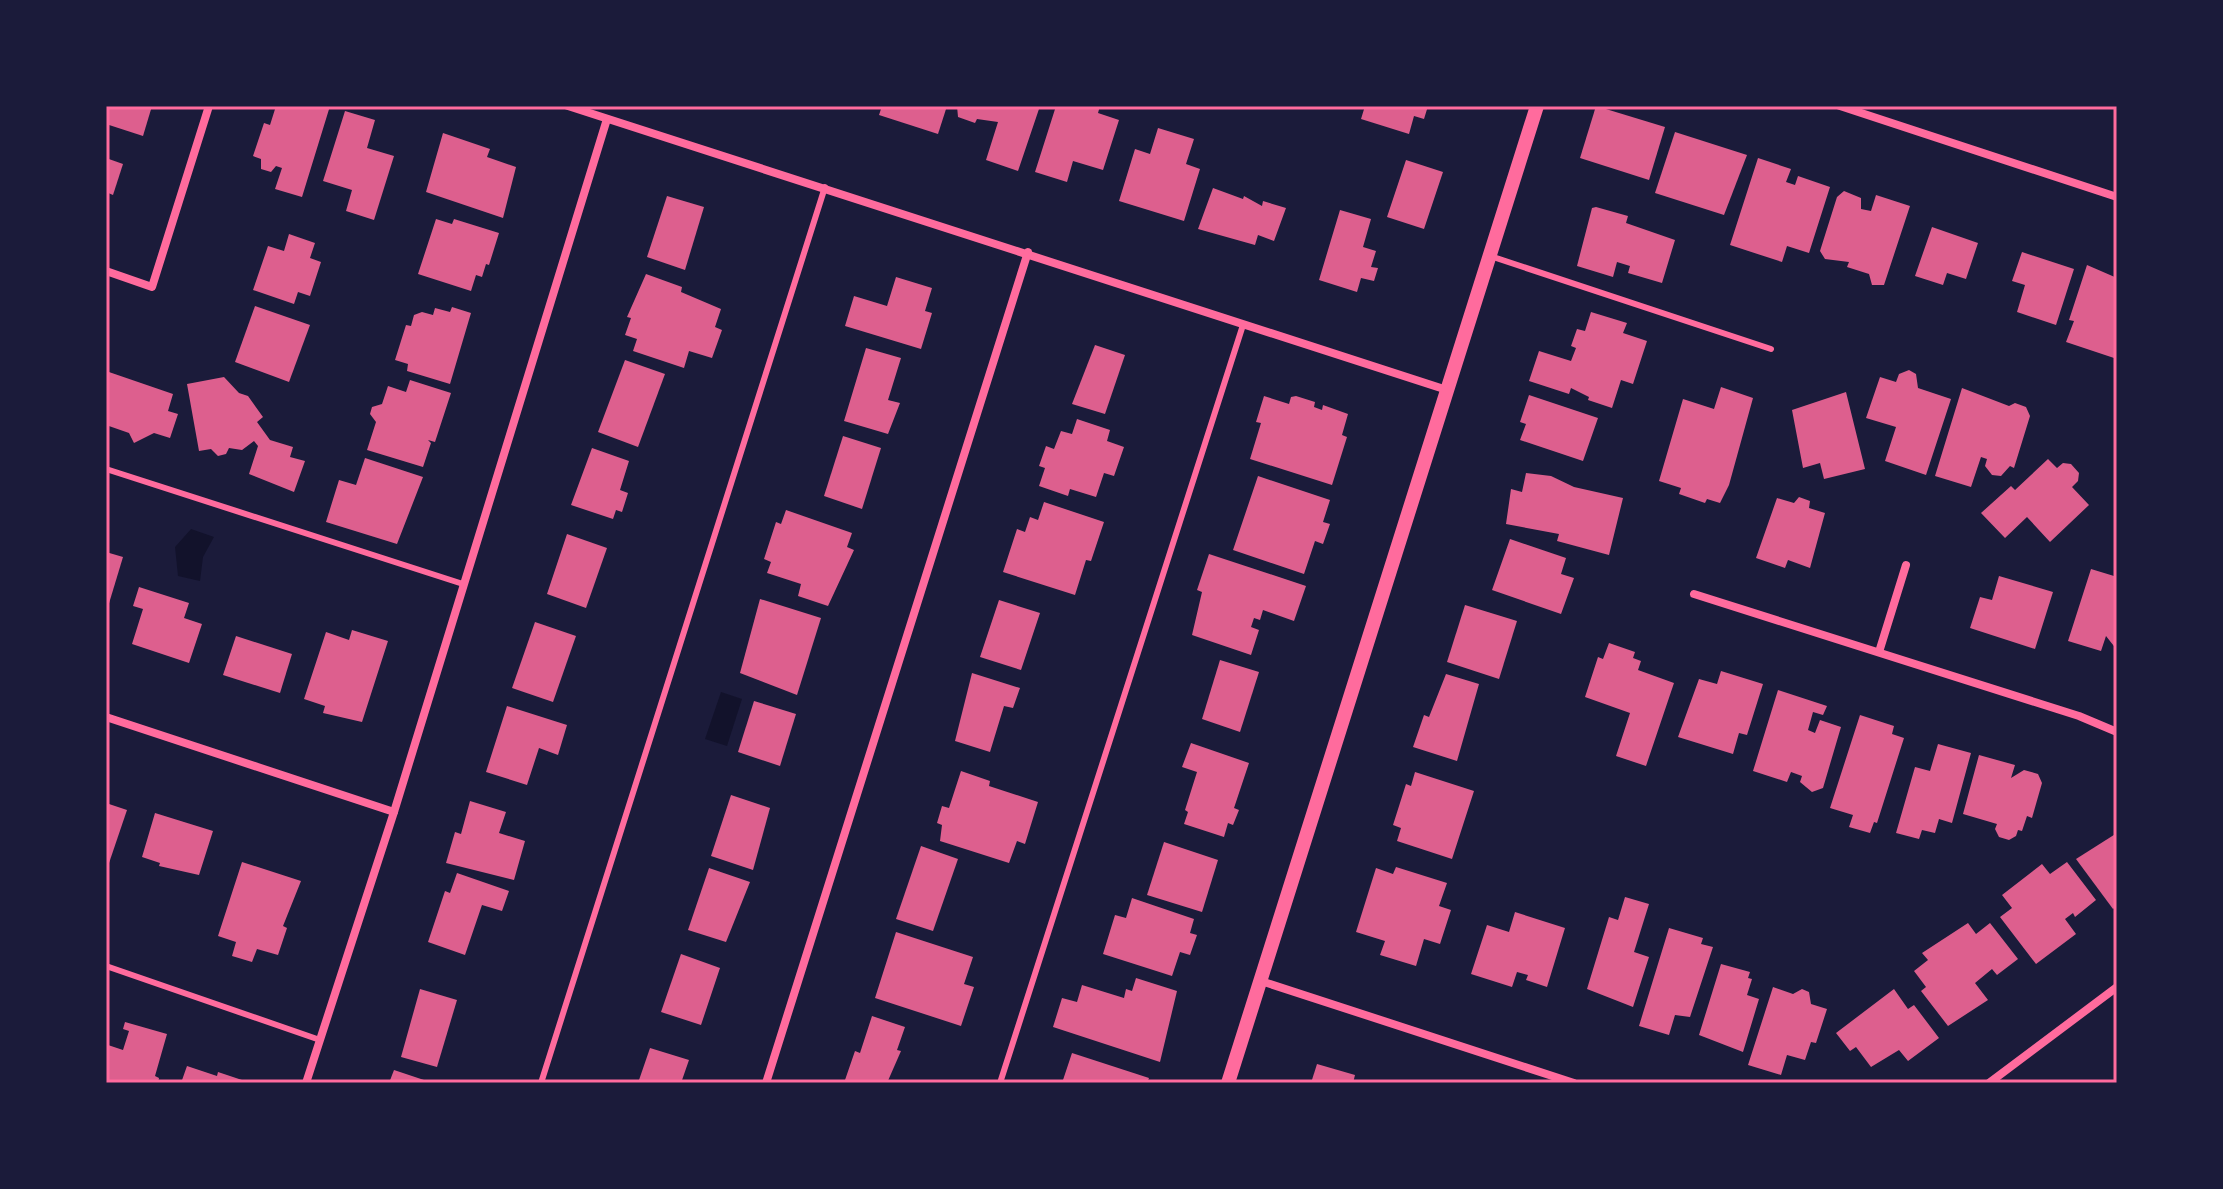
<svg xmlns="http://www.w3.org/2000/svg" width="2223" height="1189" font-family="Poppins,sans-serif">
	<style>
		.water { fill: #12122b }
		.building { fill: #dd5f8e }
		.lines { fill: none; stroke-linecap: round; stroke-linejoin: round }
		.service { stroke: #ff6b9d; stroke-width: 6 }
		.minor { stroke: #ff6b9d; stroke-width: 8 }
		.tertiary { stroke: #ff6b9d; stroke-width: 14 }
		.neatline { fill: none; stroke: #ff6b9d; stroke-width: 3 }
	</style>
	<rect width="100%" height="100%" fill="#1b1b3a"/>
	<!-- water -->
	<g class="water">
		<polygon points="191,529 214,537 203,557 200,581 178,576 175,547"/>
		<polygon points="721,692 742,699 727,746 705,739"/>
	</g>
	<!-- building -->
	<g class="building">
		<polygon points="106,106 152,106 143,136 106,124"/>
		<polygon points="276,106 330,106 302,197 275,189 282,168 276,166 271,172 261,169 261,159 253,156 264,123 270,125"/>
		<polygon points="882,106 947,106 938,134 879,115"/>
		<polygon points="957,106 1040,106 1018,171 986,160 998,122 977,119 975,123 958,117"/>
		<polygon points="1056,106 1100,106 1098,113 1119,120 1103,170 1073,161 1067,182 1035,172"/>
		<polygon points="1365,106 1428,106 1424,119 1414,116 1409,134 1361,119"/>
		<polygon points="1596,106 1665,127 1649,180 1580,158"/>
		<polygon points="345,111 375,120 367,148 394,156 374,220 346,211 352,190 323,181"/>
		<polygon points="1158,128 1194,139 1186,164 1200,169 1184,221 1119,201 1135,149 1150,154"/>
		<polygon points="1675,132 1747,155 1724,215 1655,193"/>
		<polygon points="443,133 490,149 487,157 516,167 503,218 426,192"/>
		<polygon points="106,158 123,164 113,195 106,192"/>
		<polygon points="1758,158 1791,169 1786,182 1795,185 1798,176 1830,187 1809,253 1787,246 1782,262 1730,245"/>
		<polygon points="1406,160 1443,172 1424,229 1387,217"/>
		<polygon points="1213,188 1243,199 1244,196 1262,206 1263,201 1286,208 1274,241 1258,235 1255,245 1198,229"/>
		<polygon points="1844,191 1861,198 1861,209 1871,211 1876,195 1910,206 1884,285 1872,285 1869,274 1847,267 1849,262 1825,259 1820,251 1837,197"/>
		<polygon points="667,196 704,207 685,270 647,257"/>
		<polygon points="1596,207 1628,216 1626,223 1675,240 1662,283 1628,273 1630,266 1617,262 1613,277 1577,266 1592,208"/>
		<polygon points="1340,210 1371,219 1363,247 1376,251 1371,267 1378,268 1374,281 1361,278 1357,292 1319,280"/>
		<polygon points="436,219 452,224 454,219 499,233 489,265 486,264 482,277 476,275 471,291 418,274"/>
		<polygon points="1932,227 1978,243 1966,279 1947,273 1943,285 1915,276"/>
		<polygon points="289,234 315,243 310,258 321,262 310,296 298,292 294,304 253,290 268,246 284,251"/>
		<polygon points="2022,252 2074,269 2056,325 2017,312 2025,285 2012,281"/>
		<polygon points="2087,265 2117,278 2117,359 2066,342 2074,321 2069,320"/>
		<polygon points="646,274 682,287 681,292 721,309 715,327 722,330 712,358 689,351 684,368 633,351 637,339 625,335 631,318 627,317"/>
		<polygon points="896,277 932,288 925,311 932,313 921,349 845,326 854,296 887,306"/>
		<polygon points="255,306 310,325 289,382 235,362"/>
		<polygon points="452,307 471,313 450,384 407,371 408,364 395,360 406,325 411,326 414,315 422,312 433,315 435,308 450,312"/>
		<polygon points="1591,312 1627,323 1623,333 1647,341 1633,384 1621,380 1612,408 1588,400 1589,397 1571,388 1569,394 1529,381 1539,351 1571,361 1576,348 1571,346 1577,329 1585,331"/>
		<polygon points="1095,345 1125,355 1105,414 1072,404"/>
		<polygon points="866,348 901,358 888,400 900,403 888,434 844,421"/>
		<polygon points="625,360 665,374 638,447 598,432"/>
		<polygon points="1909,370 1916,374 1918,388 1951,399 1926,475 1885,461 1896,427 1866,418 1880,377 1896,382 1899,374"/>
		<polygon points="106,371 173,394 168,411 178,414 170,438 154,433 134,443 129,433 106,425"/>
		<polygon points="224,377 239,393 248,396 263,417 257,422 270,440 293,447 290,457 305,461 294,492 249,474 258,446 254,441 242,450 229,448 226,454 218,456 211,449 199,451 187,384"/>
		<polygon points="410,380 451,393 435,442 428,440 431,443 423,467 367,450 376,422 370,414 372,407 382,404 388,386 406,392"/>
		<polygon points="1721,387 1753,398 1729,485 1720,503 1707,499 1705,503 1679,494 1681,488 1659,481 1683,399 1714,409"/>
		<polygon points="1962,388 2009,406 2015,403 2026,407 2030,416 2014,468 2010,466 2001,476 1992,475 1985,466 1987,459 1981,457 1971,487 1935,476"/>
		<polygon points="1846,392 1865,469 1824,479 1820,463 1803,468 1792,410"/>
		<polygon points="1529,395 1598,418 1583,461 1520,440 1526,424 1520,422"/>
		<polygon points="1264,396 1289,404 1291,397 1296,396 1315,402 1314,407 1322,410 1323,405 1348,414 1342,435 1347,437 1332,485 1250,459 1261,423 1256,422"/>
		<polygon points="1077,419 1110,430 1107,441 1124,447 1114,476 1104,473 1096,497 1070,489 1068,496 1039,486 1045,468 1039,466 1046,446 1054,449 1061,431 1072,434"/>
		<polygon points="843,436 881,448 862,509 824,496"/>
		<polygon points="592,448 629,461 620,490 628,493 622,512 616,510 613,519 571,505"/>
		<polygon points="365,458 423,477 397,544 326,522 339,480 356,485"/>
		<polygon points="2048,459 2057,468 2063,463 2071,464 2079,473 2078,481 2072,487 2089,505 2050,542 2027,517 2005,538 1981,513 2011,486 2015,490"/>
		<polygon points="1526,473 1551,476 1574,487 1623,498 1609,555 1557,541 1559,534 1506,524 1511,489 1522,492"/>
		<polygon points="1258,476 1330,500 1323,522 1330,524 1323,544 1315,541 1304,574 1233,550"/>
		<polygon points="1799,497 1810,501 1809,508 1825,513 1810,568 1788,560 1785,568 1756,558 1777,498 1794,503"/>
		<polygon points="1044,502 1104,522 1091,561 1086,560 1075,595 1003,572 1017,529 1025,532 1030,517 1038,520"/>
		<polygon points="786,510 852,533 847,547 854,550 828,606 798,596 801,584 767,573 771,562 764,559 776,522 781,524"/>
		<polygon points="567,534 607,548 586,608 547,594"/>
		<polygon points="1510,539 1566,558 1561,574 1574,578 1561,614 1492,590"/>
		<polygon points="106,552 123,557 107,610 106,610"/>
		<polygon points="1209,554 1306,586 1294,621 1263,610 1260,620 1254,618 1251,627 1259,630 1251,655 1192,635 1202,592 1197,590"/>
		<polygon points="2117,568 2117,650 2106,636 2101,651 2068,641 2091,569 2114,576"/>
		<polygon points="1999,576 2053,592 2035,649 1970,628 1980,597 1992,600"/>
		<polygon points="139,587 189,603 184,618 202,624 189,663 132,644 143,609 133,606"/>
		<polygon points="760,599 821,618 797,695 740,673"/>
		<polygon points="999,600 1040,613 1021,670 980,657"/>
		<polygon points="1465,605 1517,621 1499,679 1447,662"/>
		<polygon points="535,622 576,636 553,702 512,688"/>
		<polygon points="352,630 388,641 362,722 323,713 325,706 304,699 326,632 349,640"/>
		<polygon points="236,636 292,654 280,693 223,675"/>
		<polygon points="1609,643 1635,652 1633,658 1641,661 1638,670 1674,683 1646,766 1616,756 1630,713 1585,697 1598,657 1603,659"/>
		<polygon points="1220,660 1259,672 1240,732 1202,719"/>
		<polygon points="1721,671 1763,684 1747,735 1739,733 1733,754 1678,737 1699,679 1717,684"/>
		<polygon points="972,673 1020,688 1013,708 1004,706 990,752 955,741"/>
		<polygon points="1446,674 1479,684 1457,761 1413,747 1424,715 1429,717"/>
		<polygon points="1778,690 1827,706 1823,715 1813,712 1808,730 1815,733 1820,720 1841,727 1823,788 1812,792 1800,782 1802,776 1791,772 1787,782 1753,771"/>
		<polygon points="754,701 796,714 780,766 738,752"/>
		<polygon points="507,706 567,725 558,755 539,748 527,785 486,772"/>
		<polygon points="1860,715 1894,726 1892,734 1904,738 1877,823 1874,822 1870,833 1849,827 1853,815 1830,808"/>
		<polygon points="1191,743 1249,763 1234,808 1239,810 1233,825 1228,823 1224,837 1184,824 1188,812 1185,810 1197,772 1182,767"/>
		<polygon points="1938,744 1971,753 1952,823 1939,819 1935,833 1922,830 1919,839 1896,833 1915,767 1930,771"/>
		<polygon points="1979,755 2015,765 2011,778 2024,770 2038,774 2042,783 2032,818 2027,816 2022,831 2018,830 2016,836 2009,840 1999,837 1995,829 1997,824 1963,814"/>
		<polygon points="961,771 990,781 989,786 1038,802 1025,844 1017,841 1009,863 940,841 942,825 937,823 942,806 949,808"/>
		<polygon points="1415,772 1474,791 1452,859 1397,841 1401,828 1393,825 1406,784 1411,786"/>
		<polygon points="731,795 770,808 753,870 711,856"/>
		<polygon points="470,801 506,812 499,833 525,841 514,880 446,863 455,832 461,834"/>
		<polygon points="106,803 127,810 108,866 106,865"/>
		<polygon points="155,813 213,831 199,875 159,866 160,863 142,857"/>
		<polygon points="2117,833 2117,906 2113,909 2076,859"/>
		<polygon points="1164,842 1218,860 1202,912 1147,895"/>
		<polygon points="921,846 958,859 933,931 896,919"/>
		<polygon points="242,862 301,881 283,926 287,928 278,955 257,949 252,962 232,956 236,942 218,936"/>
		<polygon points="2067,862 2096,900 2075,917 2073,913 2065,919 2076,934 2036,964 2000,917 2012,908 2002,895 2042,864 2050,874"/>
		<polygon points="1396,867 1447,883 1439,906 1451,910 1440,944 1424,939 1416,966 1380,955 1385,941 1356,932 1376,868 1393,874"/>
		<polygon points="709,868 750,882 726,942 688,930"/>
		<polygon points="457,873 509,891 502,911 482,905 465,955 428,942 445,891 450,893"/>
		<polygon points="1625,897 1649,904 1634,952 1649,957 1633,1007 1587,989 1609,917 1618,920"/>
		<polygon points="1132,898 1194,919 1190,933 1197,935 1190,955 1180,952 1172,976 1103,954 1115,915 1126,918"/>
		<polygon points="1515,912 1565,928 1547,987 1526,980 1528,975 1517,972 1512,987 1471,974 1487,925 1509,932"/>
		<polygon points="1968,923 1976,934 1990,923 2018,959 1997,975 1992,969 1975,983 1988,1000 1948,1026 1921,991 1926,987 1914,971 1928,960 1922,953"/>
		<polygon points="1669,928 1703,938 1701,944 1713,947 1690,1017 1675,1015 1669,1035 1639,1026"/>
		<polygon points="896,932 973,957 964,984 974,987 961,1026 875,998"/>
		<polygon points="681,954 720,968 701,1025 661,1012"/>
		<polygon points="1721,964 1750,972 1748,978 1752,979 1747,995 1759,999 1743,1052 1699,1035"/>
		<polygon points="1136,978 1177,991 1160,1062 1053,1027 1062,998 1077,1002 1082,985 1124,998 1126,989 1132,991"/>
		<polygon points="1773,987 1793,994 1802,989 1809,992 1811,1004 1827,1009 1816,1043 1811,1042 1805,1060 1787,1055 1781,1075 1748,1065"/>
		<polygon points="420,989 457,1000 437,1067 401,1057"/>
		<polygon points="1894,989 1908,1009 1914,1005 1939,1038 1908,1061 1899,1050 1871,1067 1856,1047 1850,1051 1836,1033"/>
		<polygon points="872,1016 905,1027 897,1050 901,1051 887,1083 855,1083 845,1080 855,1051 860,1053"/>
		<polygon points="125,1022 167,1034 155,1076 159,1078 158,1083 106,1083 108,1045 123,1050 129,1031 123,1029"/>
		<polygon points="650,1048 689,1060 681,1083 638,1083"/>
		<polygon points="1072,1053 1149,1078 1147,1083 1062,1083"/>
		<polygon points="1317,1064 1355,1075 1353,1083 1311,1083"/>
		<polygon points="187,1066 217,1076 218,1072 245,1081 181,1083"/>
		<polygon points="394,1070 430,1082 430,1083 389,1083"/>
	</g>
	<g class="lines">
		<!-- service -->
		<g class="service">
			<polyline points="1490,256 1771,349"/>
			<polyline points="106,469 463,584"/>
			<polyline points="106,966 320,1040"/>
			<polyline points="541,1083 825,187"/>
			<polyline points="1000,1083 1243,325"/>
		</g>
		<!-- minor -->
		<g class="minor">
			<polyline points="568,106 1447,390"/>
			<polyline points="1840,106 2117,197"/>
			<polyline points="106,271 152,287 209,106"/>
			<polyline points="1694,594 2079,716 2117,732"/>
			<polyline points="1879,652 1906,565"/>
			<polyline points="106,717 394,812"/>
			<polyline points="1261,981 1574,1083"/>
			<polyline points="306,1083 394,812 607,119"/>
			<polyline points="766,1083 1028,252"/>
			<polyline points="1989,1083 2117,987"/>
		</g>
		<!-- tertiary -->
		<polyline class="tertiary" points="1228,1083 1537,106"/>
	</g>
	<!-- border -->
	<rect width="2223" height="1189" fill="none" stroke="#1b1b3a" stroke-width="216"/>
	<rect x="108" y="108" width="2007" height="973" class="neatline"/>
</svg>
